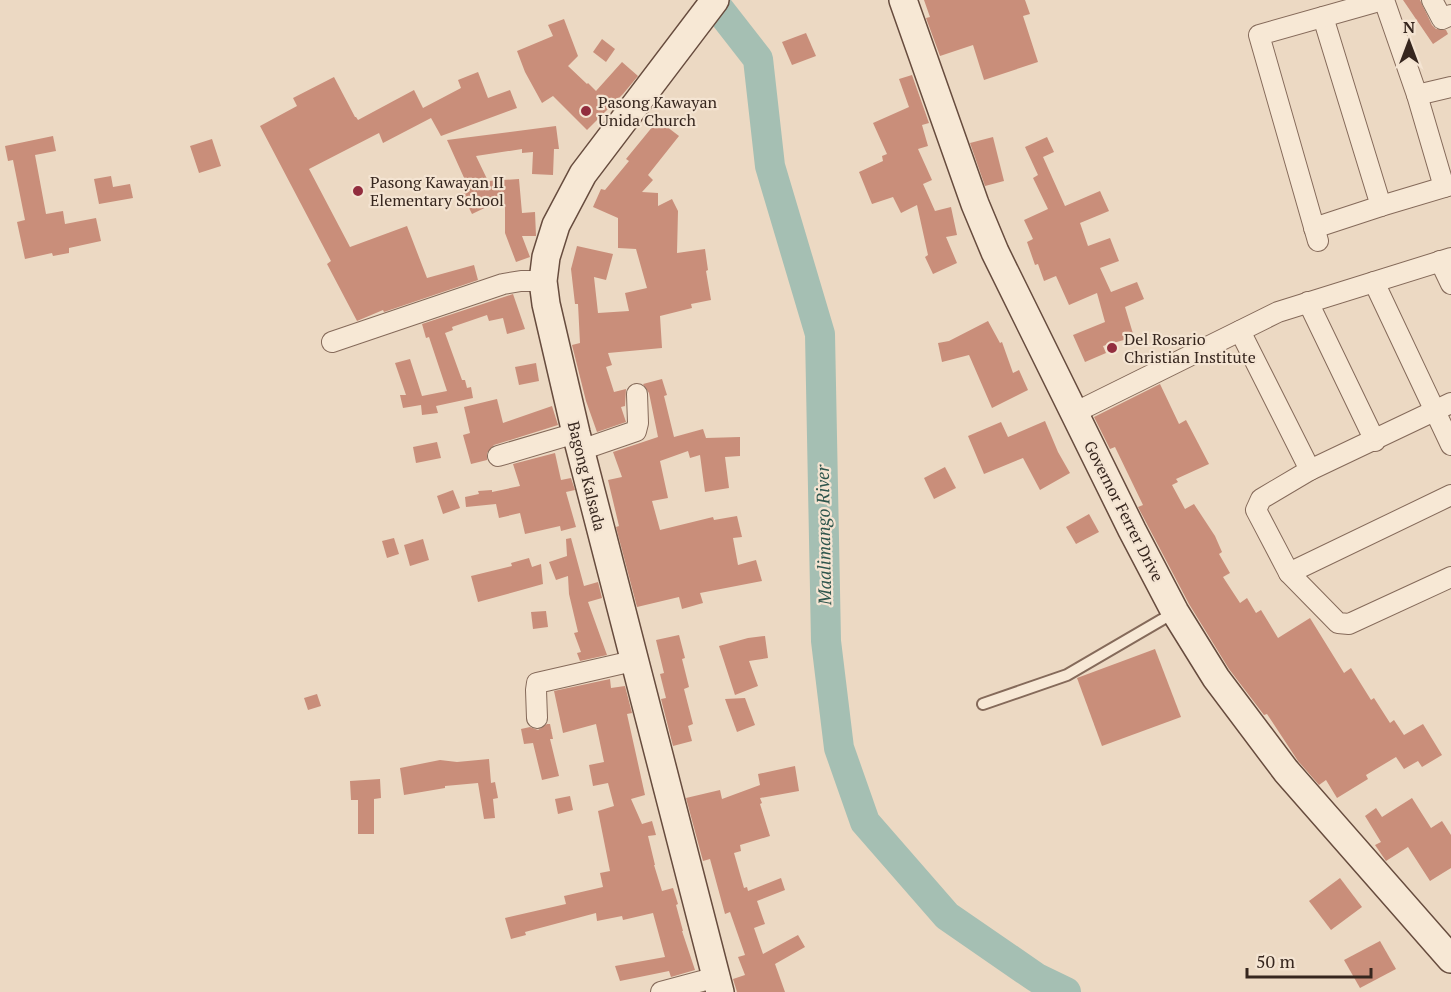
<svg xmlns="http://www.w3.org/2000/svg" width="1451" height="992" font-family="'PT Serif',serif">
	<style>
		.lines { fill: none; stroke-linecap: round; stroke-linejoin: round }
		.river { stroke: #a5bfb3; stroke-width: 30 }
		.building { fill: #c98e7a }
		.lane-casing { stroke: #856a5a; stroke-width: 14 }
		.street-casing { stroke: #856a5a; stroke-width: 22 }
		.secondary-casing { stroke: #674c3e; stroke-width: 30 }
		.lane { stroke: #f7e8d5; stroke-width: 10 }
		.street { stroke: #f7e8d5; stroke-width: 20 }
		.secondary { stroke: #f7e8d5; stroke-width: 27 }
		.poi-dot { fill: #922d3e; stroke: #f4e4d2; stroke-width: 2 }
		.labels { text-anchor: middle; stroke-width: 4.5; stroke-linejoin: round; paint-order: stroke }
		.poi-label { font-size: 16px; fill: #36261e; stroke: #f4e4d2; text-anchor: start }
		.street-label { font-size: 16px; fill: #36261e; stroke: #f4e4d2 }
		.water-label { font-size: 18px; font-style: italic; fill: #2e554c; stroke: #f4e4d2 }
	</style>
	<rect width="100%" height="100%" fill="#ecd9c3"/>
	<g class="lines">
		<!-- river -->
		<polyline class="river" points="712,0 758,59 770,166 820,334 826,641 839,748 865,822 947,916 1037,978 1066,992"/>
	</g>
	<!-- building -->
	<g class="building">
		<polygon points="924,0 1025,0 1030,14 1023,16 1038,62 984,80 973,45 940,56 926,18 930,17"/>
		<polygon points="1403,0 1420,0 1432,25 1436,29 1446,30 1448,34 1433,44"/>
		<polygon points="564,19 578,56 568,66 587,84 588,83 596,91 622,62 638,76 623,94 587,130 553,96 542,103 525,72 517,51 553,36 548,25"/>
		<polygon points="806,33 816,56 792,65 782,42"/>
		<polygon points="602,39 615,49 606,62 593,52"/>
		<polygon points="478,72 488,98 510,90 517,108 441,136 431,118 383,143 379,133 309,169 350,247 407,226 427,278 474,265 478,280 384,312 383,310 357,321 327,264 331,261 260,126 297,106 293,98 334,77 355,117 356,117 358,120 414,90 423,108 461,88 458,80"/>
		<polygon points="912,75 929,123 922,125 928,146 918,149 932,180 923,184 935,211 951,207 957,235 946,237 957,263 933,274 925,257 928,255 917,205 901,213 893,197 872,204 859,172 883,161 882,156 887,154 873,123 909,107 899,79"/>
		<polygon points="658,120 679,136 648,175 653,180 642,192 658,193 658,206 672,199 678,211 677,253 705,249 708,270 706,271 711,300 691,304 692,308 660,316 662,348 608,353 612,365 606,367 614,392 626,389 625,406 621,407 626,422 597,432 586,401 572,345 580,343 578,304 575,304 571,269 577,246 613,254 606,280 594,277 598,313 629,311 625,293 647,288 636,249 618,248 618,218 593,207 601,189 605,190 629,161 626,159"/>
		<polygon points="556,126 559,149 554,149 553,175 532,174 533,152 522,153 522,149 476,156 488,181 519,179 522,213 535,212 536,236 522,236 530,257 516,262 505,233 505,208 500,208 499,201 472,214 462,194 470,191 447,140"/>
		<polygon points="53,136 56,151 35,155 46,214 63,211 65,224 96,218 101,241 69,248 69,253 53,256 52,253 25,259 17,222 25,220 13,160 8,161 5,146"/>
		<polygon points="993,137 1004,181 985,186 970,143"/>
		<polygon points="1047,137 1054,152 1043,157 1065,206 1100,191 1109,211 1080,223 1088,246 1110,238 1119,261 1100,268 1111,292 1137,282 1144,299 1125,307 1134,337 1103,346 1106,353 1085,362 1073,335 1105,322 1097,293 1069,305 1056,276 1044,281 1038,264 1035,265 1027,242 1033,239 1024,220 1048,209 1033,178 1038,175 1025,147"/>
		<polygon points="212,139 221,166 199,173 190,146"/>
		<polygon points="111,176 113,187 130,184 133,198 99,204 94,179"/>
		<polygon points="513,294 525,329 507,334 503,318 489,321 487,315 452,327 453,330 445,333 462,380 465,380 467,388 471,387 473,398 436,406 438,413 422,415 421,405 403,408 400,395 406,395 395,363 410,359 422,396 447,391 429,337 426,338 422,324"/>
		<polygon points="988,321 1000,343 1002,342 1013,373 1019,370 1028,390 992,408 969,355 942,362 938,343 949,341"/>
		<polygon points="536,363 539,381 519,385 515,367"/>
		<polygon points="662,379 667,395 664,396 674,437 703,429 706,438 740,437 740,456 725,457 729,488 705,492 700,455 690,458 688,451 660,461 668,498 652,501 660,530 713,517 714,520 737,516 742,537 733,538 738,565 756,560 762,581 700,593 703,603 682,609 679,597 637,607 616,527 619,526 608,480 622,477 613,452 658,437 649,393 643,384"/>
		<polygon points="1160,384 1179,424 1186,420 1209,464 1176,479 1178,482 1172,485 1185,509 1194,504 1215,536 1222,552 1219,554 1230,573 1223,577 1240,603 1247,598 1256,613 1261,610 1278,638 1310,618 1344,673 1351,668 1371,700 1374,698 1390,723 1394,720 1404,735 1423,724 1442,755 1422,767 1418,761 1404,769 1396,757 1366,775 1368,779 1337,798 1326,780 1319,785 1298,761 1267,714 1264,715 1229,669 1189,604 1138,507 1143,505 1115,447 1110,449 1094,417"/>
		<polygon points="497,399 503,423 552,406 558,425 494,445 487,453 487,460 471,464 463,435 470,433 464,407"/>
		<polygon points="1045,421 1058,452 1070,473 1040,490 1023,458 984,474 968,436 1001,422 1008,437"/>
		<polygon points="437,442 441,458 416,463 413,447"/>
		<polygon points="555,453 561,480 571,478 575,490 566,492 576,527 561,531 560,526 525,534 520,513 499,518 496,504 466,507 465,497 479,494 478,491 492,490 492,492 520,486 513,464"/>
		<polygon points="945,467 956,488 934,499 924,478"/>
		<polygon points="453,490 460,508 443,514 437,496"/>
		<polygon points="1089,514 1099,532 1076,544 1066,527"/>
		<polygon points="394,538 399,554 387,558 382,541"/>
		<polygon points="571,538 584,586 598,582 602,598 588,602 607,655 580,661 577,653 581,652 574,633 578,632 569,594 568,576 556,580 549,562 567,556 566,539"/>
		<polygon points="423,539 429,560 410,566 404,545"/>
		<polygon points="529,558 532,567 541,564 543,584 478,602 471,576 512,566 511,563"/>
		<polygon points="546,611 548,627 533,629 531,612"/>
		<polygon points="679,635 685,658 682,659 689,687 684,689 693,724 688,726 692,741 673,746 661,699 666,698 660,674 664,673 656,640"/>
		<polygon points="765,636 768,658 749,661 758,686 735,695 719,646 748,638"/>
		<polygon points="1155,649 1181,717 1102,746 1077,678"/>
		<polygon points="610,679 611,688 625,686 632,713 627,714 645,795 631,799 642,824 652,821 656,835 648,836 655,865 654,865 662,891 673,888 678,904 676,905 683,931 682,931 695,970 671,977 669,971 620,981 615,966 665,957 653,913 623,920 622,916 597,921 596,913 525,932 526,935 511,939 505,918 566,904 564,896 603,887 600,873 610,871 598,811 614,806 608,783 593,786 589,765 604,762 596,724 563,733 554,691"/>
		<polygon points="317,694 321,706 308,710 304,698"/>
		<polygon points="745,698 755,725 737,732 725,699"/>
		<polygon points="547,724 550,724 553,739 550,739 559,776 542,780 533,743 524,744 521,729 530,727 538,730"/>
		<polygon points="489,759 491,783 495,782 498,798 493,799 495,818 484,819 478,783 445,786 445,788 404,795 400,768 440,760 457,762"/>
		<polygon points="795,766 799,791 760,798 762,803 760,804 770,836 740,845 741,851 734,853 744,888 747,887 748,891 781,878 785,890 757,901 765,924 754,928 763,954 798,935 805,947 775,964 785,992 737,992 733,979 745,975 738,957 745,955 730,912 725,914 710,859 703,861 686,798 720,790 722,799 760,785 758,774"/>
		<polygon points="380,779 381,798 374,799 374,834 358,834 358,800 351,800 350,781"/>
		<polygon points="570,796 573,810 558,814 555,799"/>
		<polygon points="1412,798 1431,828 1442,821 1451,835 1451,868 1430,881 1408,847 1386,861 1375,845 1381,842 1365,816 1376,808 1382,817"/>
		<polygon points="1340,878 1362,907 1331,930 1309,901"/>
		<polygon points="1380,941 1396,969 1360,988 1344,960"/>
	</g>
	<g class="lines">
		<defs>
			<polyline id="lane" points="983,704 1067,675 1175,612"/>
			<g id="street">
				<polyline points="1384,0 1417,95 1451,87"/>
				<polyline points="1432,0 1442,19 1451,15"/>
				<polyline points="1417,95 1444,187"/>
				<polyline points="1381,206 1451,185"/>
				<polyline points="1314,228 1381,206 1323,17"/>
				<polyline points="1318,241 1259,35 1383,0"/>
				<polyline points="1440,261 1451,284"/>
				<polyline points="1374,282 1451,445"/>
				<polyline points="1308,302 1375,441"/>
				<polyline points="1240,331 1310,470"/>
				<polyline points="332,342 503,284 521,281 543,281"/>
				<polyline points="1451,403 1310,470 1261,499 1256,510 1289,573 1338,623 1349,624 1451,577"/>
				<polyline points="1074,413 1278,312 1451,258"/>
				<polyline points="581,450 636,431 638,423 637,394"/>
				<polyline points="498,456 576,433"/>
				<polyline points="1289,573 1451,495"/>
				<polyline points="537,718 536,690 537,683 633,661"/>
				<polyline points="661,992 717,977"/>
			</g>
			<g id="secondary">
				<polyline points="715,0 583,174 556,225 546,257 543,281 546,304 576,433 720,992"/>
				<polyline points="903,0 975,204 995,252 1132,530 1175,612 1216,678 1286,771 1451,959"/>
			</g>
		</defs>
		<!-- lane casing -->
		<use href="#lane" class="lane-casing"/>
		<!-- street casing -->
		<use href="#street" class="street-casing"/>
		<!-- secondary casing -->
		<use href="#secondary" class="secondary-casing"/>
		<!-- lane -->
		<use href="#lane" class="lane"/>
		<!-- street -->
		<use href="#street" class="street"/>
		<!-- secondary -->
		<use href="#secondary" class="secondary"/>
	</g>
	<!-- markers -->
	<g class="poi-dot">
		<circle cx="586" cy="111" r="6"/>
		<circle cx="358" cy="191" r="6"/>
		<circle cx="1112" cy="348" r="6"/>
	</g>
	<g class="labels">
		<!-- poi labels -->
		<g class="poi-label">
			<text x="598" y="108">Pasong Kawayan<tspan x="598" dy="18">Unida Church</tspan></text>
			<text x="370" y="188">Pasong Kawayan II<tspan x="370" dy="18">Elementary School</tspan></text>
			<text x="1124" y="345">Del Rosario<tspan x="1124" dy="18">Christian Institute</tspan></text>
		</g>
		<!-- street labels -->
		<g class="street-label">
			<text transform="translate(587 476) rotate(76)" y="6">Bagong Kalsada</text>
			<text transform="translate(1124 511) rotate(63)" y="6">Governor Ferrer Drive</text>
		</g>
		<!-- water labels -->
		<g class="water-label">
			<text transform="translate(824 535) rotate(-91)" y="6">Maalimango River</text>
		</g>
	</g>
	<!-- north arrow -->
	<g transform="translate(1409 42)" stroke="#f4e4d2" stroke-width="4.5" paint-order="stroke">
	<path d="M0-4.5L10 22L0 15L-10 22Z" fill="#36261e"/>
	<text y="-9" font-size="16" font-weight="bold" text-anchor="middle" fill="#36261e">N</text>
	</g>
	<!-- scale -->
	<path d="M1247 968v9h124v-9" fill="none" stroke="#36261e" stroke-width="3"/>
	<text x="1256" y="968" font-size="18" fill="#36261e" stroke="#f4e4d2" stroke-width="4.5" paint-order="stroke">50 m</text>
</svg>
